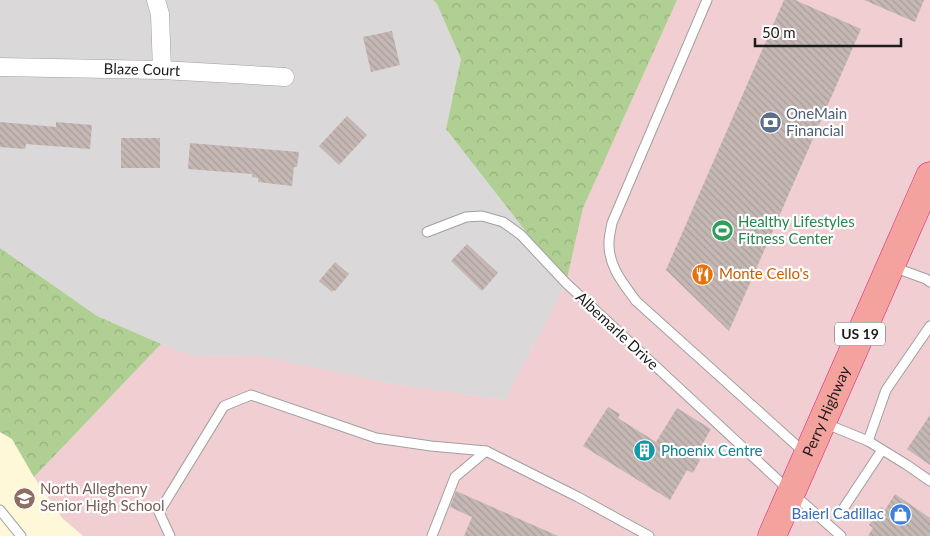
<svg xmlns="http://www.w3.org/2000/svg" width="930" height="536" font-family="Lato,sans-serif">
	<style>
		.residential { fill: #dad8d9 }
		.commercial { fill: #f0ced2 }
		.education { fill: #fff8d8 }
		.forest { fill: url(#forest-crowns) }
		.building { fill: url(#building-back-hatch) }
		.lines { fill: none; stroke-linecap: round; stroke-linejoin: round }
		.service-casing { stroke: #a0a0a0; stroke-width: 11 }
		.minor-casing { stroke: #a0a0a0; stroke-width: 19 }
		.trunk-casing { stroke: #dd1c7f; stroke-width: 29 }
		.service { stroke: #fff; stroke-width: 9 }
		.minor { stroke: #fff; stroke-width: 18 }
		.trunk { stroke: #f4a29e; stroke-width: 28 }
		.labels { text-anchor: middle; stroke-width: 4.5; stroke-linejoin: round; paint-order: stroke }
		.shield { fill: #fff; stroke: #606060; stroke-width: 1 }
		.shield-label { font-size: 14px; font-weight: bold; fill: #1c1c1c }
		.street-label { font-size: 15px; fill: #1c1c1c; stroke: #fff }
		.service-label { font-size: 15px; fill: #4e5e75; stroke: #fff; text-anchor: start }
		.leisure-label { font-size: 15px; fill: #27864d; stroke: #fff; text-anchor: start }
		.food-label { font-size: 15px; fill: #c56008; stroke: #fff; text-anchor: start }
		.culture-label { font-size: 15px; fill: #0d838f; stroke: #fff; text-anchor: start }
		.education-label { font-size: 15px; fill: #785e54; stroke: #fff; text-anchor: start }
		.shop-label { font-size: 15px; fill: #366cbe; stroke: #fff; text-anchor: end }
	</style>
	<defs>
		<pattern id="forest-crowns" width="20" height="18" patternUnits="userSpaceOnUse" patternTransform="scale(1.25)"><rect width="20" height="18" fill="#afcf93"/><path d="M2 6a3 3 0 1 1 6 0M12 15a3 3 0 1 1 6 0" fill="none" stroke="#96b17e"/></pattern>
		<pattern id="building-back-hatch" width="6" height="6" patternUnits="userSpaceOnUse" patternTransform="scale(1.25)"><rect width="6" height="6" fill="#c5b8b4"/><path d="M-1 5l2 2M0 0l6 6M5-1l2 2" fill="none" stroke="#a99e9a"/></pattern>
	</defs>
	<rect width="100%" height="100%" fill="#eee7e0"/>
	<!-- residential -->
	<polygon class="residential" points="0,0 433,0 437,4 461,59 446,129 566,283 505,400 398,385 258,356 196,357 161,344 97,316 0,248"/>
	<!-- commercial -->
	<polygon class="commercial" points="677,0 930,0 930,536 83,536 63,519 34,477 161,344 196,357 258,356 398,385 505,400 566,283 583,208"/>
	<!-- education -->
	<polygon class="education" points="0,432 12,439 34,477 63,519 83,536 0,536"/>
	<!-- forest -->
	<g class="forest">
		<polygon points="433,0 677,0 583,208 566,283 446,129 461,59 437,4"/>
		<polygon points="0,248 97,316 161,344 34,477 12,439 0,432"/>
	</g>
	<!-- building -->
	<g class="building">
		<polygon points="784,0 795,0 861,29 729,331 666,270"/>
		<polygon points="864,0 924,0 915,22"/>
		<polygon points="392,31 400,65 371,72 363,37"/>
		<polygon points="347,116 367,135 339,165 319,146"/>
		<polygon points="0,122 56,127 56,122 92,125 90,149 26,144 25,149 0,147"/>
		<rect x="121" y="138" width="39" height="30"/>
		<polygon points="190,143 299,152 297,167 294,167 292,186 258,182 258,178 252,177 252,174 188,169"/>
		<polygon points="467,244 498,273 482,291 451,261"/>
		<polygon points="335,262 349,274 335,291 334,290 332,292 319,281"/>
		<polygon points="608,407 620,414 618,418 656,442 677,408 711,429 695,457 700,460 693,473 687,470 670,500 583,446"/>
		<polygon points="930,415 930,465 907,449"/>
		<polygon points="456,491 558,536 464,536 472,517 450,507"/>
		<polygon points="895,494 930,518 930,536 868,536 873,528 869,525 881,507 885,510"/>
	</g>
	<g class="lines">
		<defs>
			<g id="service">
				<path d="M 707,0 L 612,223 C 611,229 609,236 609,242 C 608,266 623,283 636,301 L 805,453"/>
				<polyline points="427,232 466,217 482,216 503,222 521,235 566,283 791,492 841,536"/>
				<polyline points="893,267 926,279 930,282"/>
				<polyline points="824,423 868,441 907,465 930,481"/>
				<polyline points="868,441 886,390 930,326"/>
				<polyline points="0,510 21,536"/>
				<polyline points="841,512 882,450"/>
				<polyline points="170,536 159,512 224,406 251,395 376,438 431,446 486,451 578,497 649,536"/>
				<polyline points="432,536 455,477 486,451"/>
			</g>
			<g id="minor">
				<polyline points="156,0 160,14 162,70"/>
				<path id="s1" d="M 0,67 L 162,70 L 285,77"/>
			</g>
			<g id="trunk">
				<path id="s2" d="M 772,536 L 930,176"/>
			</g>
		</defs>
		<!-- service casing -->
		<use href="#service" class="service-casing"/>
		<!-- minor casing -->
		<use href="#minor" class="minor-casing"/>
		<!-- trunk casing -->
		<use href="#trunk" class="trunk-casing"/>
		<!-- service -->
		<use href="#service" class="service"/>
		<!-- minor -->
		<use href="#minor" class="minor"/>
		<!-- trunk -->
		<use href="#trunk" class="trunk"/>
	</g>
	<!-- icons -->
	<defs>
		<symbol id="bank-disc" viewBox="-11 -11 22 22"><circle r="9.5" fill="#5c6f8a" stroke="#fff"/><path d="M-6-4H6V4H-6ZM0-2.3a2.3 2.3 0 1 0 0 4.6a2.3 2.3 0 1 0 0-4.6Z" fill="#fff"/></symbol>
		<symbol id="stadium-disc" viewBox="-11 -11 22 22"><circle r="9.5" fill="#2e9e5b" stroke="#fff"/><path d="M0-5a6.5 5 0 1 0 0 10a6.5 5 0 1 0 0-10ZM-3.5-1.8h7v3.6h-7Z" fill="#fff"/></symbol>
		<symbol id="restaurant-disc" viewBox="-11 -11 22 22"><circle r="9.5" fill="#e8710a" stroke="#fff"/><path d="M-5-6h1v4h1v-4h1v4h1v-4h1v5L-1.5 .5V6h-2V.5L-5-1ZM5-6V6H3V1.5H1.5Q1.5-4 5-6Z" fill="#fff"/></symbol>
		<symbol id="building-disc" viewBox="-11 -11 22 22"><circle r="9.5" fill="#0f9aa8" stroke="#fff"/><path d="M-4-6H4V6H1V3H-1V6H-4ZM-2.5-4.3h1.7v1.8h-1.7ZM.8-4.3h1.7v1.8H.8ZM-2.5-1h1.7V.8h-1.7ZM.8-1h1.7V.8H.8Z" fill="#fff"/></symbol>
		<symbol id="school-disc" viewBox="-11 -11 22 22"><circle r="9.5" fill="#8d6e63" stroke="#fff"/><path d="M0-5L7-2L0 1L-7-2ZM-4 1L0 2.5L4 1V4Q0 6-4 4Z" fill="#fff"/></symbol>
		<symbol id="shop-disc" viewBox="-11 -11 22 22"><circle r="9.5" fill="#3f7fe0" stroke="#fff"/><path d="M-5-2.5h2.3a2.7 3.5 0 0 1 5.4 0H5L5.5 6h-11ZM-1.5-2.5h3a1.5 2.3 0 0 0-3 0Z" fill="#fff"/></symbol>
	</defs>
	<g fill-rule="evenodd">
		<use href="#bank-disc" x="758" y="110" width="25" height="25"/>
		<use href="#stadium-disc" x="710" y="218" width="25" height="25"/>
		<use href="#restaurant-disc" x="690" y="262" width="25" height="25"/>
		<use href="#building-disc" x="632" y="438" width="25" height="25"/>
		<use href="#school-disc" x="12" y="486" width="25" height="25"/>
		<use href="#shop-disc" x="888" y="502" width="25" height="25"/>
	</g>
	<g class="labels">
		<!-- shield labels -->
		<rect class="shield" x="835" y="322.5" width="50" height="23" rx="4"/>
		<g class="shield-label">
			<text x="860" y="339">US 19</text>
		</g>
		<!-- street labels -->
		<g class="street-label">
			<text dy="5" stroke="none"><textPath href="#s1" startOffset="142">Blaze Court</textPath></text>
			<text transform="translate(617 331) rotate(43)" y="5">Albemarle Drive</text>
			<text dy="5" stroke="none"><textPath href="#s2" startOffset="136">Perry Highway</textPath></text>
		</g>
		<!-- service labels -->
		<g class="service-label">
			<text x="786" y="119">OneMain<tspan x="786" dy="17">Financial</tspan></text>
		</g>
		<!-- leisure labels -->
		<g class="leisure-label">
			<text x="738" y="227">Healthy Lifestyles<tspan x="738" dy="17">Fitness Center</tspan></text>
		</g>
		<!-- food labels -->
		<g class="food-label">
			<text x="719" y="279">Monte Cello's</text>
		</g>
		<!-- culture labels -->
		<g class="culture-label">
			<text x="661" y="456">Phoenix Centre</text>
		</g>
		<!-- education labels -->
		<g class="education-label">
			<text x="40" y="494">North Allegheny<tspan x="40" dy="17">Senior High School</tspan></text>
		</g>
		<!-- shop labels -->
		<g class="shop-label">
			<text x="884" y="519">Baierl Cadillac</text>
		</g>
	</g>
	<!-- scale -->
	<path d="M755 38v8h146v-8" fill="none" stroke="#1c1c1c" stroke-width="2.5"/>
	<text x="762" y="38" font-size="15" fill="#1c1c1c" stroke="#ffffff" stroke-width="4" paint-order="stroke">50 m</text>
</svg>
